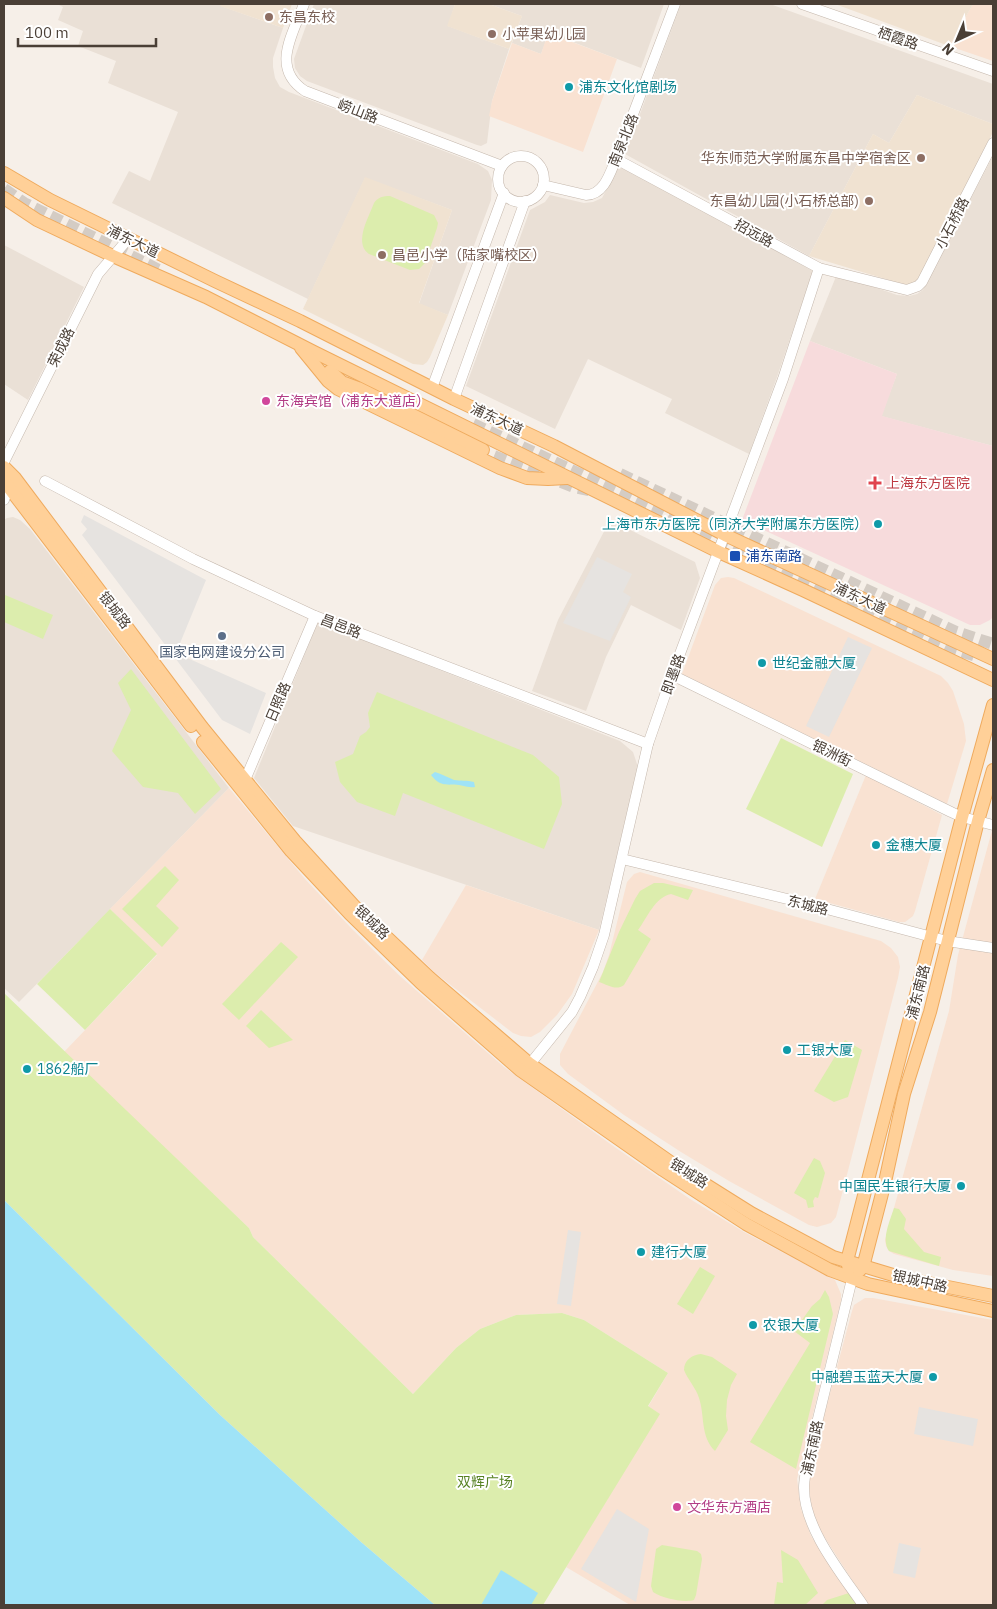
<svg xmlns="http://www.w3.org/2000/svg" width="997" height="1609" font-family="'IBM Plex Sans','Noto Sans SC',sans-serif">
	<style>
		.residential { fill: #eae0d6 }
		.commercial { fill: #f9e2d2 }
		.education { fill: #f0e2d1 }
		.medical { fill: #f7dbdc }
		.green { fill: #dcedad }
		.parking { fill: #e6e3e0 }
		.water { fill: #9fe3f7 }
		.lines { fill: none; stroke-linecap: round; stroke-linejoin: round }
		.major-tunnel { stroke: #d4ccc4; stroke-width: 12; stroke-dasharray: 12 6; stroke-linecap: butt }
		.minor-casing { stroke: #c5b8ad; stroke-width: 11 }
		.major-casing { stroke: #efaa5d; stroke-width: 14 }
		.minor { stroke: #fff; stroke-width: 10 }
		.major { stroke: #ffd098; stroke-width: 12 }
		.education-dot { fill: #8d6e63; stroke: #fff; stroke-width: 2 }
		.culture-dot { fill: #0f9aa8; stroke: #fff; stroke-width: 2 }
		.hotel-dot { fill: #d1479c; stroke: #fff; stroke-width: 2 }
		.health-dot { fill: #e0444e; stroke: #fff; stroke-width: 2 }
		.transit-dot { fill: #1a4fb4; stroke: #fff; stroke-width: 2 }
		.service-dot { fill: #5c6f8a; stroke: #fff; stroke-width: 2 }
		.labels { text-anchor: middle; stroke-width: 4; stroke-linejoin: round; paint-order: stroke }
		.education-label { font-size: 14px; fill: #785e54; stroke: #fff; text-anchor: start }
		.street-label { font-size: 14px; fill: #4a3f36; stroke: #fff }
		.culture-label { font-size: 14px; fill: #0d838f; stroke: #fff; text-anchor: start }
		.hotel-label { font-size: 14px; fill: #b23c85; stroke: #fff; text-anchor: start }
		.health-label { font-size: 14px; fill: #be3a42; stroke: #fff; text-anchor: start }
		.transit-label { font-size: 14px; fill: #164399; stroke: #fff; text-anchor: start }
		.service-label { font-size: 14px; fill: #4e5e75; stroke: #fff }
		.park-label { font-size: 14px; fill: #578223; stroke: #fff }
	</style>
	<rect width="100%" height="100%" fill="#f6efe8"/>
	<!-- residential -->
	<g class="residential">
		<polygon points="57,4 221,4 221,6 283,28 273,58 273,67 275,78 280,87 289,92 478,164 488,171 492,180 491,200 448,315 419,304 452,210 365,178 308,299 112,203 129,171 150,181 178,112 108,83 116,61 78,46 83,31 58,20 63,7"/>
		<polygon points="314,4 455,4 448,26 509,49 492,101 487,143 481,146 477,145 307,81 300,76 295,68 294,59"/>
		<polygon points="489,4 664,4 641,68 549,33 541,54 512,43 522,16"/>
		<polygon points="681,4 770,4 993,84 993,124 917,95 889,143 873,134 809,256 625,154"/>
		<polygon points="993,156 993,446 881,416 897,374 810,341 837,274 897,295 909,296 917,294 923,290"/>
		<polygon points="619,166 813,271 777,377 749,454 665,413 672,399 588,359 555,429 466,386 530,210 545,202 550,195 584,203 593,202 602,198"/>
		<polygon points="4,245 84,287 28,400 4,384"/>
		<polygon points="13,517 20,520 30,529 229,788 19,1002 4,988 4,520 7,518"/>
		<polygon points="610,520 695,562 700,578 681,630 631,605 606,657 586,711 532,691 558,620"/>
		<polygon points="318,622 620,741 633,752 638,767 599,930 293,826 254,778"/>
	</g>
	<!-- commercial -->
	<g class="commercial">
		<polygon points="973,4 993,4 993,61 949,46"/>
		<polygon points="548,33 617,59 583,152 489,116 492,101 512,43 541,54"/>
		<polygon points="728,577 734,578 941,676 948,683 953,691 964,724 966,741 947,804 682,674 715,585 721,578"/>
		<polygon points="866,775 942,815 915,911 913,916 905,922 899,922 815,899"/>
		<polygon points="229,788 305,879 352,929 401,977 504,1067 616,1148 690,1199 744,1232 835,1280 841,1294 841,1301 797,1479 801,1509 811,1536 857,1605 630,1605 566,1567 659,1414 648,1407 668,1373 584,1320 562,1313 516,1315 480,1329 456,1348 413,1394 253,1237 249,1228 64,1052 157,955 110,909"/>
		<polygon points="993,827 993,1276 953,1270 894,1254 889,1251 886,1246 885,1240 949,1011 958,955"/>
		<polygon points="640,872 881,941 891,948 898,957 900,967 898,978 836,1217 831,1223 817,1227 809,1225 729,1181 681,1152 624,1115 568,1074 560,1065 560,1054 603,972 609,955 627,882 634,874"/>
		<polygon points="466,885 599,930 572,994 557,1015 540,1032 531,1037 521,1036 513,1033 435,973 422,960"/>
		<polygon points="865,1298 873,1298 993,1320 993,1605 868,1605 818,1527 811,1507 809,1485 811,1464 852,1311 854,1305"/>
	</g>
	<!-- education -->
	<g class="education">
		<polygon points="221,4 292,4 283,28 220,6"/>
		<polygon points="455,4 489,4 522,16 509,49 447,26"/>
		<polygon points="835,4 973,4 949,46"/>
		<polygon points="917,95 993,124 993,132 919,279 915,283 911,284 902,284 809,256 873,134 889,143"/>
		<polygon points="365,177 452,210 419,303 448,315 430,357 427,362 423,365 413,364 303,309"/>
	</g>
	<!-- medical -->
	<polygon class="medical" points="810,341 897,374 882,416 993,446 993,617 990,620 980,625 970,625 742,520"/>
	<!-- green -->
	<g class="green">
		<path d="M 390,196 L 434,215 L 438,223 L 437,228 L 425,263 L 419,269 L 410,270 L 369,254 C 353,243 369,217 374,203 C 378,197 383,196 390,196 Z"/>
		<polygon points="5,595 53,615 43,639 4,622"/>
		<polygon points="131,669 221,789 195,814 178,793 143,787 112,751 131,710 118,683"/>
		<polygon points="377,692 533,755 559,777 562,804 544,849 403,793 395,816 357,802 340,782 335,762 353,754 360,736 366,732 370,727 368,713"/>
		<polygon points="781,738 853,774 822,847 746,809"/>
		<polygon points="165,866 179,880 156,906 179,928 162,947 122,909"/>
		<path d="M 654,883 L 663,883 L 693,890 L 688,900 L 671,894 C 655,897 647,918 638,930 L 651,939 L 624,985 C 616,991 608,985 599,982 L 619,932 L 635,899 L 640,891 Z"/>
		<polygon points="110,909 157,954 85,1030 37,984"/>
		<polygon points="281,942 298,957 239,1020 222,1004"/>
		<polygon points="4,993 249,1228 253,1237 413,1394 456,1348 480,1329 516,1315 562,1313 584,1320 668,1373 648,1406 660,1414 543,1605 502,1605 487,1596 481,1605 435,1605 361,1542 220,1415 4,1200"/>
		<polygon points="261,1010 293,1040 269,1048 246,1026"/>
		<polygon points="845,1040 862,1050 848,1097 834,1102 814,1091"/>
		<polygon points="814,1158 820,1161 825,1173 818,1198 815,1197 813,1201 814,1207 808,1208 806,1200 794,1193"/>
		<path d="M 894,1208 L 899,1209 L 906,1219 L 904,1229 L 924,1252 L 941,1257 L 939,1266 L 889,1251 C 881,1239 890,1221 894,1208 Z"/>
		<polygon points="700,1267 715,1276 693,1314 677,1304"/>
		<polygon points="825,1290 829,1297 833,1314 796,1469 750,1442 810,1343 794,1331 812,1306 820,1299"/>
		<path d="M 701,1354 L 712,1357 L 737,1374 L 731,1385 L 727,1400 L 726,1416 L 728,1430 L 715,1451 C 700,1436 705,1416 699,1398 C 696,1388 688,1380 684,1370 C 684,1360 692,1355 701,1354 Z"/>
		<path d="M 662,1545 L 697,1551 L 701,1554 L 702,1559 L 696,1595 L 694,1600 C 683,1603 662,1598 653,1592 L 651,1586 L 656,1549 Z"/>
		<polygon points="781,1550 798,1560 818,1593 805,1605 774,1605 777,1582 783,1583"/>
		<polygon points="849,1593 857,1605 822,1605 827,1600"/>
	</g>
	<!-- parking -->
	<g class="parking">
		<polygon points="84,515 206,580 176,653 266,693 250,734 222,720 82,535 87,529 81,522"/>
		<polygon points="597,557 632,574 623,592 631,597 610,641 563,623"/>
		<polygon points="848,637 872,648 829,737 806,726"/>
		<polygon points="568,1230 581,1232 571,1306 557,1304"/>
		<polygon points="919,1407 978,1419 973,1446 914,1434"/>
		<polygon points="617,1509 649,1529 636,1602 581,1569"/>
		<polygon points="899,1543 921,1548 915,1578 893,1573"/>
	</g>
	<!-- water -->
	<g class="water">
		<path d="M 435,772 C 442,774 447,777 454,780 C 460,781 467,780 474,782 L 475,787 C 470,788 465,786 459,785 C 447,784 440,787 431,775 Z"/>
		<polygon points="4,1200 220,1415 361,1542 435,1605 4,1605"/>
		<polygon points="501,1570 538,1593 531,1605 481,1605"/>
	</g>
	<g class="lines">
		<!-- major-tunnel -->
		<g class="major-tunnel">
			<polyline points="4,189 24,203 161,271"/>
			<polyline points="473,424 951,648 976,656"/>
			<polyline points="494,456 574,487 589,490"/>
			<polyline points="620,474 956,632 993,644"/>
		</g>
		<defs>
			<g id="minor">
				<path d="M 304,4 C 293,34 270,68 305,91 L 502,166"/>
				<polyline points="802,4 993,71"/>
				<circle cx="521" cy="179" r="23"/>
				<polyline points="616,159 819,268 907,290 918,286 922,282 993,143"/>
				<path d="M 543,185 L 586,195 C 604,195 610,173 616,159 L 675,4"/>
				<polyline points="432,388 504,193"/>
				<polyline points="454,399 525,201"/>
				<polyline points="4,462 98,274 128,239"/>
				<polyline points="45,481 193,559 315,616 648,744"/>
				<polyline points="4,500 9,487 8,483"/>
				<polyline points="672,675 951,812 962,817 993,825"/>
				<polyline points="241,784 245,780 315,616"/>
				<polyline points="622,859 808,904 947,941 993,948"/>
				<polyline points="524,1067 530,1064 572,1012 580,997 593,967 604,935 648,744 672,675 783,379 819,268"/>
				<path d="M 852,1279 L 807,1464 C 806,1472 804,1480 804,1488 C 804,1528 841,1573 863,1605"/>
			</g>
			<g id="major">
				<polyline points="4,173 50,200 215,281 300,321 454,399 554,446 725,535 993,659"/>
				<polyline points="4,198 37,220 113,256 206,297 314,352 719,552 803,590 993,680"/>
				<polyline points="301,348 328,381 338,389 500,468 527,478 548,479 567,478"/>
				<polyline points="330,371 342,382 358,388 483,450"/>
				<polyline points="4,467 15,478 202,727 295,841 356,908 430,978 530,1064 673,1164 751,1213 833,1257 903,1278 993,1296"/>
				<polyline points="4,481 191,726"/>
				<polyline points="203,742 291,851 350,914 421,983 520,1070 663,1170 746,1224 830,1270 868,1284 993,1311"/>
				<polyline points="849,1269 847,1261 962,817 993,705"/>
				<polyline points="859,1271 863,1267 885,1182 904,1094 930,1012 978,821 993,770"/>
			</g>
		</defs>
		<!-- minor casing -->
		<use href="#minor" class="minor-casing"/>
		<!-- major casing -->
		<use href="#major" class="major-casing"/>
		<!-- minor -->
		<use href="#minor" class="minor"/>
		<!-- major -->
		<use href="#major" class="major"/>
	</g>
	<!-- markers -->
	<g class="education-dot">
		<circle cx="269" cy="17" r="5"/>
		<circle cx="492" cy="34" r="5"/>
		<circle cx="921" cy="158" r="5"/>
		<circle cx="869" cy="201" r="5"/>
		<circle cx="382" cy="255" r="5"/>
	</g>
	<g class="culture-dot">
		<circle cx="569" cy="87" r="5"/>
		<circle cx="878" cy="524" r="5"/>
		<circle cx="762" cy="663" r="5"/>
		<circle cx="876" cy="845" r="5"/>
		<circle cx="787" cy="1050" r="5"/>
		<circle cx="27" cy="1069" r="5"/>
		<circle cx="961" cy="1186" r="5"/>
		<circle cx="641" cy="1252" r="5"/>
		<circle cx="753" cy="1325" r="5"/>
		<circle cx="933" cy="1377" r="5"/>
	</g>
	<g class="hotel-dot">
		<circle cx="266" cy="401" r="5"/>
		<circle cx="677" cy="1507" r="5"/>
	</g>
	<path class="health-dot" d="M872.5 475.5h5v5h5v5h-5v5h-5v-5h-5v-5h5z"/>
	<rect class="transit-dot" x="729" y="550" width="12" height="12" rx="2.5"/>
	<circle class="service-dot" cx="222" cy="636" r="5"/>
	<g class="labels">
		<!-- education labels -->
		<g class="education-label">
			<text x="279" y="22">东昌东校</text>
			<text x="502" y="39">小苹果幼儿园</text>
			<text x="911" y="163" text-anchor="end">华东师范大学附属东昌中学宿舍区</text>
			<text x="859" y="206" text-anchor="end">东昌幼儿园(小石桥总部)</text>
			<text x="392" y="260">昌邑小学（陆家嘴校区）</text>
		</g>
		<!-- street labels -->
		<g class="street-label">
			<text transform="translate(898 38) rotate(19)" y="5">栖霞路</text>
			<text transform="translate(358 111) rotate(21)" y="5">崂山路</text>
			<text transform="translate(623 140) rotate(-68)" y="5">南泉北路</text>
			<text transform="translate(952 223) rotate(-63)" y="5">小石桥路</text>
			<text transform="translate(754 233) rotate(29)" y="5">招远路</text>
			<text transform="translate(133 241) rotate(26)" y="5">浦东大道</text>
			<text transform="translate(61 347) rotate(-64)" y="5">荣成路</text>
			<text transform="translate(497 419) rotate(25)" y="5">浦东大道</text>
			<text transform="translate(860 598) rotate(25)" y="5">浦东大道</text>
			<text transform="translate(115 610) rotate(53)" y="5">银城路</text>
			<text transform="translate(341 626) rotate(21)" y="5">昌邑路</text>
			<text transform="translate(673 674) rotate(-70)" y="5">即墨路</text>
			<text transform="translate(278 702) rotate(-67)" y="5">日照路</text>
			<text transform="translate(832 753) rotate(26)" y="5">银洲街</text>
			<text transform="translate(808 905) rotate(14)" y="5">东城路</text>
			<text transform="translate(372 922) rotate(44)" y="5">银城路</text>
			<text transform="translate(918 992) rotate(-76)" y="5">浦东南路</text>
			<text transform="translate(689 1173) rotate(33)" y="5">银城路</text>
			<text transform="translate(920 1281) rotate(13)" y="5">银城中路</text>
			<text transform="translate(812 1448) rotate(-78)" y="5">浦东南路</text>
		</g>
		<!-- culture labels -->
		<g class="culture-label">
			<text x="579" y="92">浦东文化馆剧场</text>
			<text x="868" y="529" text-anchor="end">上海市东方医院（同济大学附属东方医院）</text>
			<text x="772" y="668">世纪金融大厦</text>
			<text x="886" y="850">金穗大厦</text>
			<text x="797" y="1055">工银大厦</text>
			<text x="37" y="1074">1862船厂</text>
			<text x="951" y="1191" text-anchor="end">中国民生银行大厦</text>
			<text x="651" y="1257">建行大厦</text>
			<text x="763" y="1330">农银大厦</text>
			<text x="923" y="1382" text-anchor="end">中融碧玉蓝天大厦</text>
		</g>
		<!-- hotel labels -->
		<g class="hotel-label">
			<text x="276" y="406">东海宾馆（浦东大道店）</text>
			<text x="687" y="1512">文华东方酒店</text>
		</g>
		<!-- health labels -->
		<g class="health-label">
			<text x="886" y="488">上海东方医院</text>
		</g>
		<!-- transit labels -->
		<g class="transit-label">
			<text x="746" y="561">浦东南路</text>
		</g>
		<!-- service labels -->
		<g class="service-label">
			<text x="222" y="657">国家电网建设分公司</text>
		</g>
		<!-- park labels -->
		<g class="park-label">
			<text x="485" y="1487">双辉广场</text>
		</g>
	</g>
	<!-- border -->
	<rect width="997" height="1609" fill="none" stroke="#4a3f36" stroke-width="10"/>
	<!-- north arrow -->
	<g transform="translate(957 40) rotate(224)" stroke="#ffffff" stroke-width="4" paint-order="stroke">
	<path d="M0-4L9 19L0 12L-9 19Z" fill="#4a3f36"/>
	<text y="-8" font-size="14" font-weight="bold" text-anchor="middle" fill="#4a3f36">N</text>
	</g>
	<!-- scale -->
	<path d="M18 38v8h138v-8" fill="none" stroke="#4a3f36" stroke-width="2.5"/>
	<text x="25" y="38" font-size="15" fill="#4a3f36" stroke="#ffffff" stroke-width="4" paint-order="stroke">100 m</text>
</svg>
